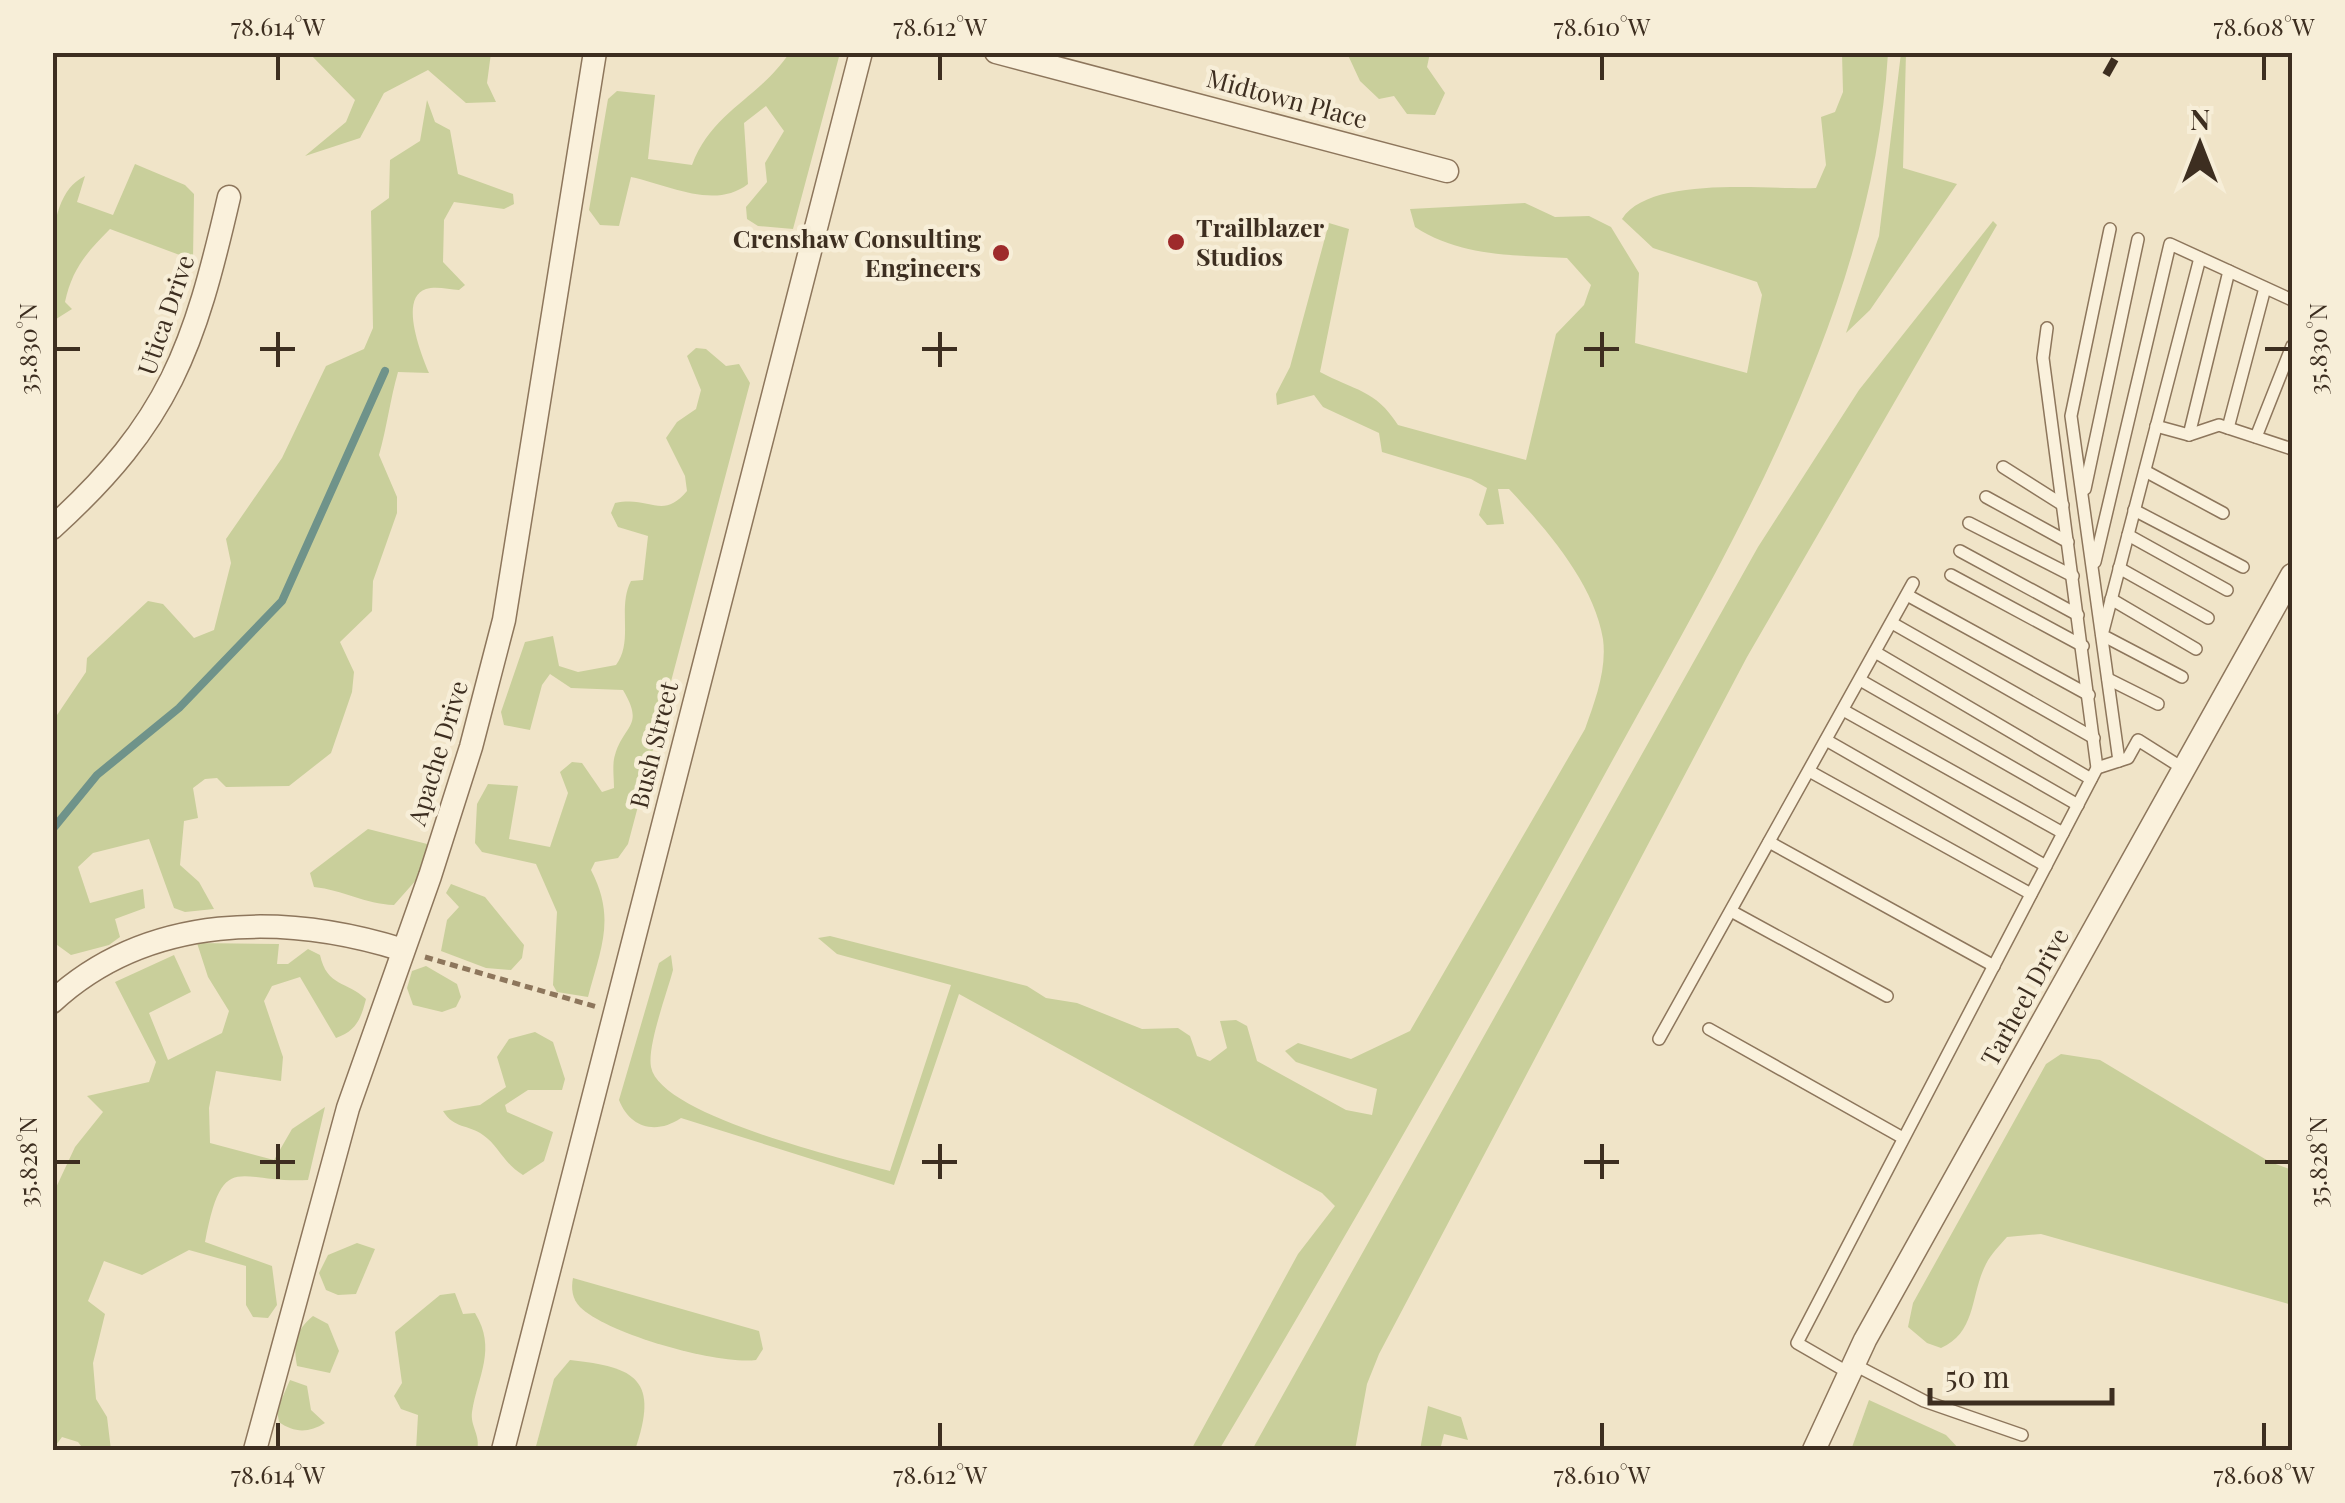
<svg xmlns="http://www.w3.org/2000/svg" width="2345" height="1503" font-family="'Playfair Display',serif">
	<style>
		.green { fill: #c9cf9b }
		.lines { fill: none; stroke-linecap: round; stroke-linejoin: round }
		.stream { stroke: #6f938a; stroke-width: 8 }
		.service-casing { stroke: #8d765c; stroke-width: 14 }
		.minor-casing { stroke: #8d765c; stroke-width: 25 }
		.path { stroke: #8d765c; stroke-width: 5; stroke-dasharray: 8 5; stroke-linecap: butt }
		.service { stroke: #faf1dc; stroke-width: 11 }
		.minor { stroke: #faf1dc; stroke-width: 22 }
		.rail { stroke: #3d2e20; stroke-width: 8; stroke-dasharray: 18 18; stroke-linecap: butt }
		.ticks { fill: none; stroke: #3d2e20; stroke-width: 4 }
		.poi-dot { fill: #9e2a2b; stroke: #f7eed8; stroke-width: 4 }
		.labels { text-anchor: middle; stroke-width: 9; stroke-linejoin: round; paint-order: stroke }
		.street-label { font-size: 25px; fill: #3d2e20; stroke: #f7eed8 }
		.poi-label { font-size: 25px; font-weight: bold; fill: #3d2e20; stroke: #f7eed8; text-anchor: start }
		.neatline { fill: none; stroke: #3d2e20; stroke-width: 4 }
		.ticks-label { font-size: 25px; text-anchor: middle; fill: #3d2e20 }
	</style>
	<rect width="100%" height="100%" fill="#f0e4c8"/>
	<!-- green -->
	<g class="green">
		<path d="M 790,52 L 840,53 L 793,229 L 758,226 L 747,219 L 746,207 L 767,182 L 765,163 L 784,131 L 766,106 L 744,123 L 748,184 C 715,210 669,185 631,177 L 619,226 L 600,225 L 589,210 L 608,99 L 617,91 L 655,95 L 648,159 L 692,165 C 713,110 758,100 790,52 Z"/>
		<polygon points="297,53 491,53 487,83 496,102 466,103 428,70 384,93 360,138 305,156 346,122 355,100 312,56"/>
		<polygon points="1430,53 1427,67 1445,93 1435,115 1407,114 1394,96 1379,99 1360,81 1347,53"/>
		<path d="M 1842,53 L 1888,53 C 1872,320 1725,554 1600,783 C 1477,1008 1350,1230 1219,1450 L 1191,1450 L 1298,1254 L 1335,1206 L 1322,1193 L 959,994 L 894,1185 L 681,1118 C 656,1135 630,1128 619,1100 L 659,963 L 671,955 L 673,970 C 667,993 647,1046 651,1067 C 660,1115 843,1159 890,1171 L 951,985 L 837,954 L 818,938 L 830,936 L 1027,986 L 1046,998 L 1077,1003 L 1142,1029 L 1178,1028 L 1190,1036 L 1197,1056 L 1210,1061 L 1227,1048 L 1220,1021 L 1236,1020 L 1247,1026 L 1257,1061 L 1346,1110 L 1372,1115 L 1377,1089 L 1296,1062 L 1285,1051 L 1298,1043 L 1351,1059 L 1410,1031 L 1585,729 C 1595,701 1607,670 1603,639 C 1594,583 1546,529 1509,489 L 1498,489 L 1504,524 L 1487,525 L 1479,515 L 1487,488 L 1471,479 L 1382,452 L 1379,433 L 1323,407 L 1314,395 L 1277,405 L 1276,394 L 1290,367 L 1329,223 L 1349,229 L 1320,372 C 1355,391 1375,389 1398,425 L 1526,460 L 1556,334 L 1584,305 L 1591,285 L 1567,258 C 1514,255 1461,257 1415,227 L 1410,209 L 1525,203 L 1555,217 L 1589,216 L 1611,227 L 1639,273 L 1635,343 L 1747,373 L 1762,295 L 1757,282 L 1653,248 L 1622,219 C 1650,175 1767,190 1816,188 L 1826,165 L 1821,117 L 1835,112 L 1843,92 Z"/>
		<polygon points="1901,53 1906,53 1903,168 1957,184 1870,310 1846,333 1879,236"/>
		<path d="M 427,100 L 435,122 L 450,130 L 458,174 L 513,194 L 514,204 L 504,209 L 454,202 L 444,220 L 443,262 L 465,285 L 459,290 C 449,289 435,286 426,289 C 398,298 422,356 429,373 L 398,372 C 390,400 387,427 379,455 L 397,497 L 397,513 L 373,581 L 372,611 L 340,642 L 354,672 L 352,692 L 331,753 L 289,786 L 226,787 L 217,778 L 205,779 L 193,788 L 198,818 L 184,821 L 180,865 L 199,882 L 214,909 L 185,912 L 174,908 L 149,839 L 93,853 L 78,867 L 90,903 L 143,889 L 145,908 L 115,919 L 120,937 L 109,945 L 71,955 L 53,942 L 53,721 L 86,672 L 87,658 L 148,601 L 163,604 L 194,638 L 214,630 L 231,563 L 226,539 L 282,458 L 326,366 L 364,349 L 373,328 L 371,211 L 389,198 L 390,160 L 420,141 Z"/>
		<path d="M 135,164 L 185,185 L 194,194 L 193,260 L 110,229 C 87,252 72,269 65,302 L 72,309 L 53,321 C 52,282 42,196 85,176 L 77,202 L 113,215 Z"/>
		<polygon points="1993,221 1997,225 1747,657 1379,1354 1367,1384 1355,1450 1252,1450 1758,547 1859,390"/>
		<path d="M 696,348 L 706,349 L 726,366 L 739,364 L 750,383 L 628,844 L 618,858 L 595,862 L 591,870 C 616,918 601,948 588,997 L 557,992 L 553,985 L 557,912 L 536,864 L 482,852 L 475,843 L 477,804 L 488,784 L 518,786 L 509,839 L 550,847 L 568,793 L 560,772 L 572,762 L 582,763 L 602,792 L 614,788 C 614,778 612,764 615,755 C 624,724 645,727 623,690 L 571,688 L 550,674 L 542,685 L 530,730 L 504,725 L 501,712 L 525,642 L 553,636 L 559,666 L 578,672 L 616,665 C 634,641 617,608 631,581 L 643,580 L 648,536 L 618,527 L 611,513 L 615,503 C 650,495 662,521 687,491 L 685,476 L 666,438 L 677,422 L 696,409 L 701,390 L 687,356 Z"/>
		<path d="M 368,829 L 435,846 L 425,870 L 394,905 C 365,904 343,890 314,887 L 310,873 Z"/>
		<polygon points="451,884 485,897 524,945 522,958 511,970 486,968 441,951 447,920 459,907 446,893"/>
		<path d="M 197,943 L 279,944 L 277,964 L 288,964 L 308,949 L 320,955 C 327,987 347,981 366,999 C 361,1019 356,1031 336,1038 L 300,977 L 272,986 L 264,1001 L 283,1057 L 281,1081 L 216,1071 L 209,1108 L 210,1143 L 274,1160 L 292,1129 L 325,1107 L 308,1180 C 238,1184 223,1147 205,1242 L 272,1266 L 277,1305 L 268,1318 L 253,1317 L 246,1305 L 246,1266 L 189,1250 L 142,1275 L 104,1261 L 88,1301 L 105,1314 L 93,1363 L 96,1399 L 107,1417 L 111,1450 L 84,1450 L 78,1442 L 62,1437 L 53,1449 L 53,1194 L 75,1147 L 103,1112 L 87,1096 L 149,1082 L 156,1062 L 115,982 L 174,955 L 191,992 L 149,1013 L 168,1060 L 222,1033 L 229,1011 L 208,977 Z"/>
		<polygon points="426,966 457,984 461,997 456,1007 442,1012 413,1005 407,988 412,971"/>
		<path d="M 535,1032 L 553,1042 L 565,1079 L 562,1090 L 528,1090 L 505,1105 L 507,1112 L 553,1132 L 544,1161 L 523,1175 C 503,1163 499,1146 483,1135 C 468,1124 454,1129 443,1111 L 480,1105 L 506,1087 L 497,1057 L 509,1039 Z"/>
		<path d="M 2061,1054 L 2100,1060 L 2270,1162 L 2292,1170 L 2292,1305 L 2041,1234 L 2007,1237 C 2000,1245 1991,1254 1986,1264 C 1970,1295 1977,1332 1941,1348 L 1927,1343 L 1908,1327 L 1913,1303 L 2046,1064 Z"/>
		<polygon points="357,1243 375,1249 356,1294 338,1295 326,1290 319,1273 328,1255"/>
		<path d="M 573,1278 L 759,1331 L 763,1349 L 756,1360 C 718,1365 607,1334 580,1307 C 572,1299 571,1288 573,1278 Z"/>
		<path d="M 455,1293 L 463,1314 L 475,1313 C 497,1349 478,1375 472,1412 C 470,1426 481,1436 477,1450 L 416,1450 L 418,1415 L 401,1409 L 394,1396 L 402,1383 L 395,1332 L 440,1295 Z"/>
		<path d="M 313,1316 L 328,1324 L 339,1351 L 330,1373 L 297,1366 C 293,1344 295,1331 313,1316 Z"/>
		<path d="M 570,1360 C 637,1367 659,1380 635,1450 L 535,1450 L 554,1379 Z"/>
		<path d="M 290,1380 L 307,1386 L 311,1410 L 325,1423 C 309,1433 294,1433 279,1422 L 277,1410 Z"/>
		<polygon points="1869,1400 1946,1435 1960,1450 1851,1450"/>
		<polygon points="1428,1406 1461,1417 1468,1440 1444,1434 1440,1450 1420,1450"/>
	</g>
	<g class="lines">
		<!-- stream -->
		<polyline class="stream" points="52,830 97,775 179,708 282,601 385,371"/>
		<defs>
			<g id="service">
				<polyline points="2110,229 2071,416 2119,761"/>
				<polyline points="2156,426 2189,435 2219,425 2292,449"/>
				<polyline points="2228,428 2265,288"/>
				<polyline points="2189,435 2229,271"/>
				<polyline points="2256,437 2292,346"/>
				<polyline points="2003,467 2063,505"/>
				<polyline points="2145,471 2223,513"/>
				<polyline points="2085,489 2138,239"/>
				<polyline points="1986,497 2068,542"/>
				<polyline points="2134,510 2243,567"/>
				<polyline points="1969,523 2073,576"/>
				<polyline points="2128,535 2227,590"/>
				<polyline points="1960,551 2078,615"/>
				<polyline points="2095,562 2170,244 2292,300"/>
				<polyline points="2119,568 2208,618"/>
				<polyline points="1951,575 2083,646"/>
				<polyline points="1907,595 2089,695"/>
				<polyline points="2111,599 2196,649"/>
				<polyline points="1892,623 2094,738"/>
				<polyline points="1875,652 2091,779"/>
				<polyline points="2182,677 2102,635 2200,258"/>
				<polyline points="2108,679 2158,704"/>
				<polyline points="1860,680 2078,805"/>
				<polyline points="1843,710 2063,833"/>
				<polyline points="1826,740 2046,866"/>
				<polyline points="2097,768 2128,758 2138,740 2184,769"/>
				<polyline points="1809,771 2031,894"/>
				<polyline points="1769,842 1994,966"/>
				<polyline points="1731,911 1887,996"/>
				<polyline points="1709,1029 1903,1138"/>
				<polyline points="1659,1039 1913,583"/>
				<polyline points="1853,1364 1924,1401 2022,1435"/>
				<polyline points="1849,1373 1797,1343 2097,768 2043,358 2047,328"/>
			</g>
			<g id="minor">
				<polyline points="996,52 1447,171"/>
				<path d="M 52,528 C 170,421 194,348 229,197"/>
				<path d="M 52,1002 C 148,913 285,913 403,950"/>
				<polyline points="255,1450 348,1108 430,876 471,747 504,620 595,52"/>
				<polyline points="503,1450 861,52"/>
				<polyline points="1814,1450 1865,1340 2292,575"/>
			</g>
		</defs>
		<!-- service casing -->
		<use href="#service" class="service-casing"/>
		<!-- minor casing -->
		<use href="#minor" class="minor-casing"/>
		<!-- path -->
		<polyline class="path" points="425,957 597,1007"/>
		<!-- service -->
		<use href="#service" class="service"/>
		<!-- minor -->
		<use href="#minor" class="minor"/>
		<!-- rail -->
		<polyline class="rail" points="2106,75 2119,52"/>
	</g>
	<!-- ticks -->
	<path class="ticks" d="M 278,55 L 278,80M 940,55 L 940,80M 1602,55 L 1602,80M 2264,55 L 2264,80M 278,332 L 278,367M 940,332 L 940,367M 1602,332 L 1602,367M 55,349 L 80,349M 260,349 L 295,349M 922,349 L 957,349M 1584,349 L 1619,349M 2265,349 L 2290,349M 278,1144 L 278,1179M 940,1144 L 940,1179M 1602,1144 L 1602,1179M 55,1162 L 80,1162M 260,1162 L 295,1162M 922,1162 L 957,1162M 1584,1162 L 1619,1162M 2265,1162 L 2290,1162M 278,1423 L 278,1448M 940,1423 L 940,1448M 1602,1423 L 1602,1448M 2264,1423 L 2264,1448"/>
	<!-- markers -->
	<g class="poi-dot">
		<circle cx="1176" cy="242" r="10"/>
		<circle cx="1001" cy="253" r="10"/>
	</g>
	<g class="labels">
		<!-- street labels -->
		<g class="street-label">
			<text transform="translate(1287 99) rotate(15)" y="9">Midtown Place</text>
			<text transform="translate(166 315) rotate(-71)" y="9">Utica Drive</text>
			<text transform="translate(654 745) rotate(-76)" y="9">Bush Street</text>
			<text transform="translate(438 753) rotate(-73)" y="9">Apache Drive</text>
			<text transform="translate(2025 997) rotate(-61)" y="9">Tarheel Drive</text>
		</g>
		<!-- poi labels -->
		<g class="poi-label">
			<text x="1196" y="237">Trailblazer<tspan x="1196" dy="29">Studios</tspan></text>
			<text x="981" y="248" text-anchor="end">Crenshaw Consulting<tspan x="981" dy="29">Engineers</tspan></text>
		</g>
	</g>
	<!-- border -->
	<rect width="2345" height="1503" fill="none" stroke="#f7eed8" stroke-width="110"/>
	<!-- north arrow -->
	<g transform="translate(2200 145)" stroke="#f7eed8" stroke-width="8" paint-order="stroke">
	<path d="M0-8L18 38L0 25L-18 38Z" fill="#3d2e20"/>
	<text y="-15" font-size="28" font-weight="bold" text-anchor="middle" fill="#3d2e20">N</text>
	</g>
	<!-- scale -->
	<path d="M1930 1388v15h182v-15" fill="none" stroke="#3d2e20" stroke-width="5"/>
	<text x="1945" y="1388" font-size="30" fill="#3d2e20" stroke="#f7eed8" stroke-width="8" paint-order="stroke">50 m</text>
	<rect x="55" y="55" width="2235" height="1393" class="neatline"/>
	<g class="ticks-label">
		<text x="278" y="36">78.614°W</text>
		<text x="940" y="36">78.612°W</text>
		<text x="1602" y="36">78.610°W</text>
		<text x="2264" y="36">78.608°W</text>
		<text transform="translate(28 349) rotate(-90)" y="9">35.830°N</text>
		<text transform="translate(2318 349) rotate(-90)" y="9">35.830°N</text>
		<text transform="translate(28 1162) rotate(-90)" y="9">35.828°N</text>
		<text transform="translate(2318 1162) rotate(-90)" y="9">35.828°N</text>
		<text x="278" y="1484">78.614°W</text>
		<text x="940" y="1484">78.612°W</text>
		<text x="1602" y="1484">78.610°W</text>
		<text x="2264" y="1484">78.608°W</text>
	</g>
</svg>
